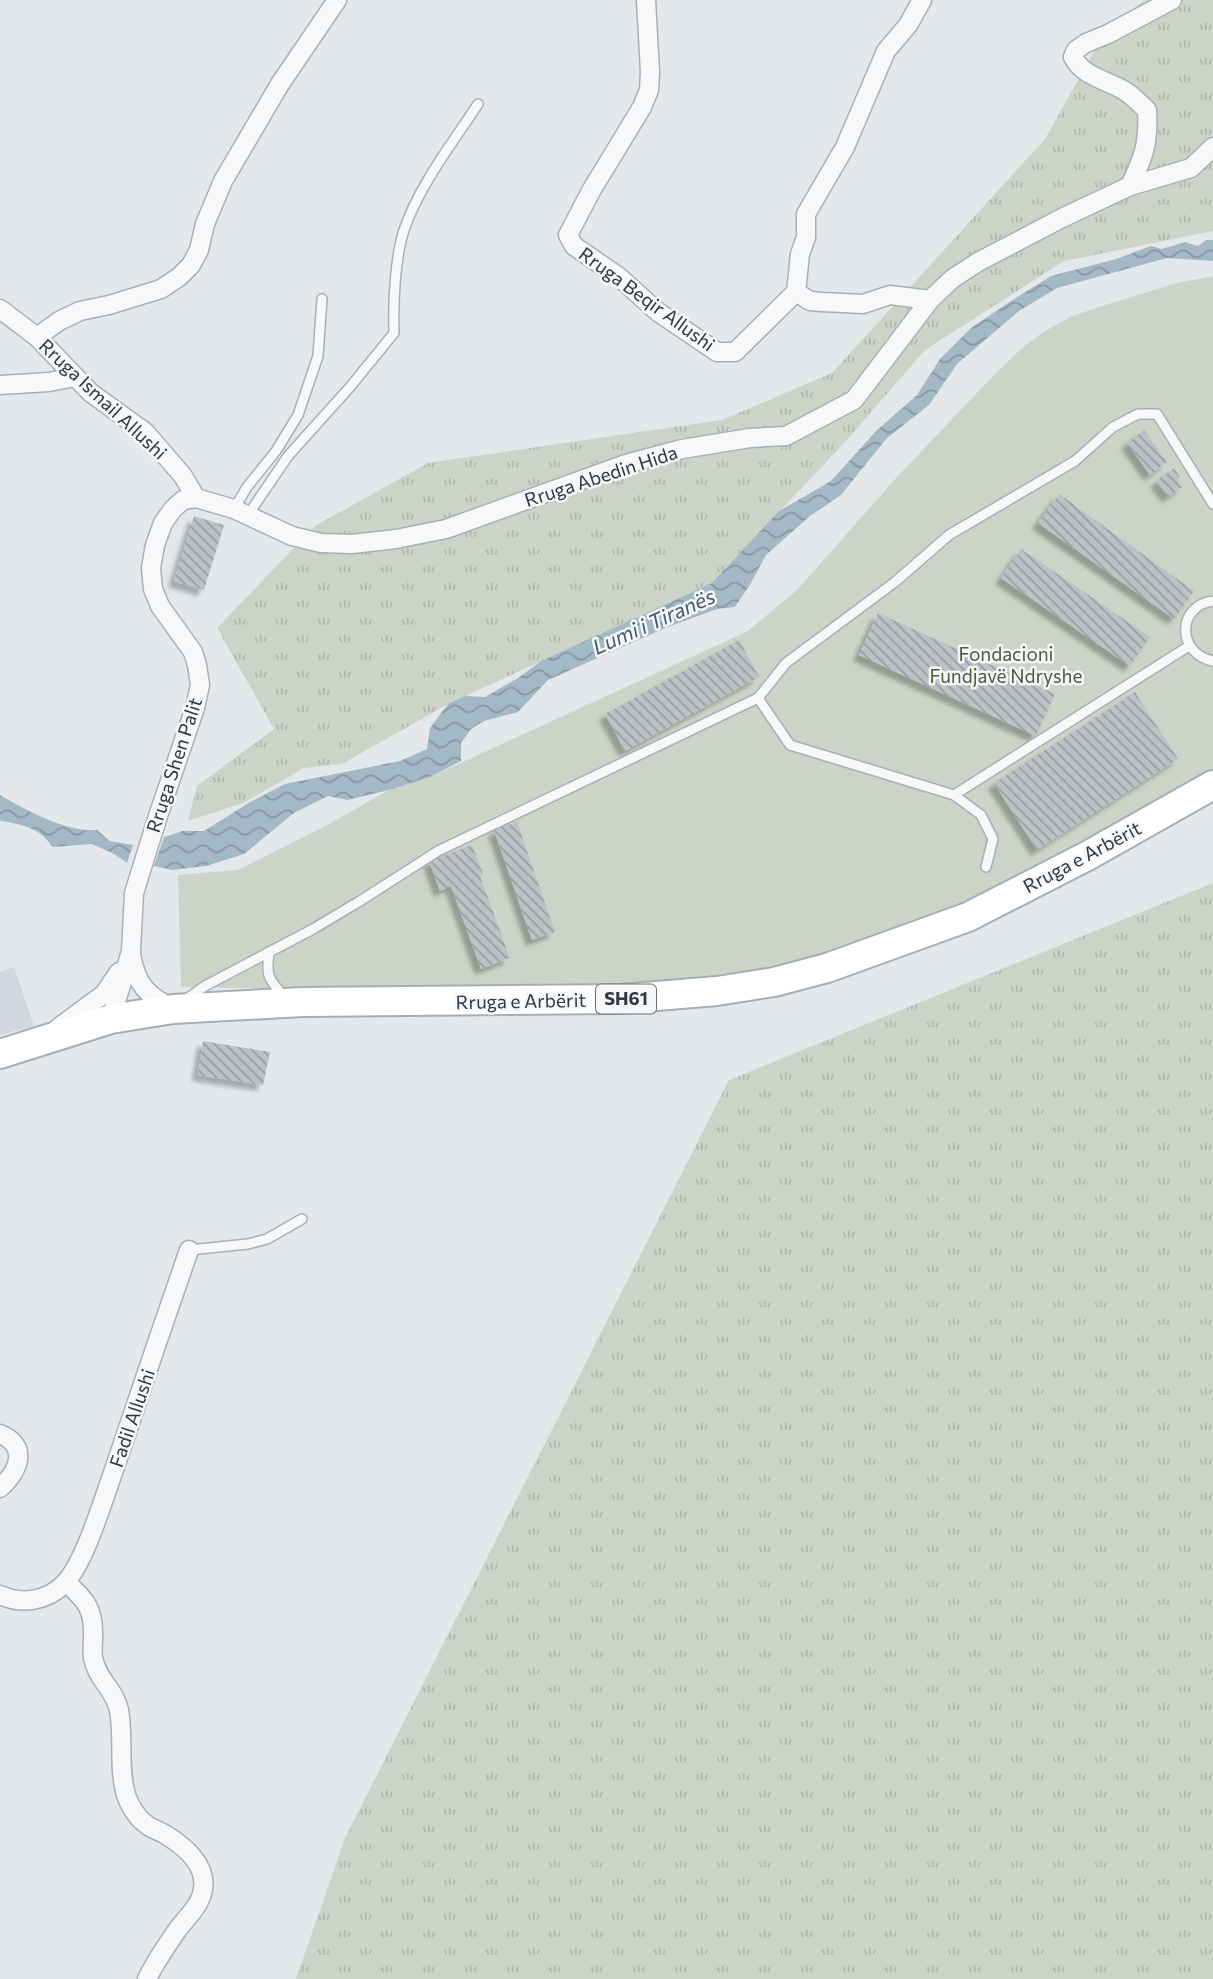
<svg xmlns="http://www.w3.org/2000/svg" width="1213" height="1979" font-family="Commissioner,sans-serif">
	<style>
		.built { fill: #d3d7dd }
		.grass { fill: url(#grass-tufts) }
		.park { fill: #ccd4c7 }
		.water { fill: url(#water-waves) }
		.building { fill: url(#building-back-hatch); filter: url(#shadow) }
		.lines { fill: none; stroke-linecap: round; stroke-linejoin: round }
		.service-casing { stroke: #aaafb5; stroke-width: 12 }
		.minor-casing { stroke: #aaafb5; stroke-width: 21 }
		.primary-casing { stroke: #a5aeb5; stroke-width: 32 }
		.service { stroke: #f7f8fa; stroke-width: 9 }
		.minor { stroke: #f7f8fa; stroke-width: 18 }
		.primary { stroke: #fff; stroke-width: 28 }
		.labels { text-anchor: middle; stroke-width: 5; stroke-linejoin: round; paint-order: stroke }
		.shield { fill: #f5f7f8; stroke: #6a7179; stroke-width: 2 }
		.shield-label { font-size: 18px; font-weight: bold; fill: #2e3742 }
		.street-label { font-size: 19px; fill: #2e3742; stroke: #f5f7f8 }
		.park-label { font-size: 19px; fill: #465c3d; stroke: #f5f7f8 }
		.water-label { font-size: 21px; font-style: italic; fill: #3d5a71; stroke: #f5f7f8 }
	</style>
	<defs>
		<pattern id="grass-tufts" width="24" height="20" patternUnits="userSpaceOnUse" patternTransform="scale(1.75)"><rect width="24" height="20" fill="#ccd4c7"/><path d="M3 7l-1-3M5 7V3M7 7l1-3M15 17l-1-3M17 17v-4M19 17l1-3" fill="none" stroke="#b0b7ac"/></pattern>
		<pattern id="water-waves" width="16" height="10" patternUnits="userSpaceOnUse" patternTransform="scale(1.75)"><rect width="16" height="10" fill="#a4b9c6"/><path d="M0 5q4-4 8 0t8 0" fill="none" stroke="#8697a2"/></pattern>
		<pattern id="building-back-hatch" width="6" height="6" patternUnits="userSpaceOnUse" patternTransform="scale(1.75)"><rect width="6" height="6" fill="#bdc2c7"/><path d="M-1 5l2 2M0 0l6 6M5-1l2 2" fill="none" stroke="#9a9ea3"/></pattern>
		<filter id="shadow"><feDropShadow dx="-6" dy="6" stdDeviation="2" flood-color="#0004"/></filter>
	</defs>
	<rect width="100%" height="100%" fill="#e5e8eb"/>
	<!-- built -->
	<polygon class="built" points="14,967 34,1026 0,1035 0,972"/>
	<!-- grass -->
	<g class="grass">
		<polygon points="1145,0 1213,0 1213,231 1064,261 925,350 846,441 712,583 448,704 342,764 304,768 243,803 188,821 197,786 274,729 217,628 315,526 428,463 722,420 832,373 1045,139 1106,30"/>
		<polygon points="1213,883 1213,1979 296,1979 345,1838 729,1080"/>
	</g>
	<!-- park -->
	<polygon class="park" points="1213,276 1213,790 966,914 804,968 640,989 503,992 181,987 178,875 238,870 329,824 389,790 430,777 748,631 797,590 897,477 994,375 1021,349 1042,333 1070,317 1102,306 1177,283"/>
	<!-- water -->
	<g class="water">
		<polygon points="1206,240 1213,240 1213,261 1167,258 1057,288 1019,311 957,364 929,405 886,439 841,495 810,516 766,555 751,583 735,607 717,609 665,628 548,680 518,712 484,721 471,729 461,743 461,761 430,777 389,790 347,800 328,796 294,813 244,854 206,866 172,870 154,866 164,837 183,831 204,831 250,802 285,784 400,761 427,749 430,728 448,704 465,696 485,697 518,678 541,661 712,583 779,511 831,481 877,430 917,395 940,359 971,328 1014,299 1051,276 1116,259 1151,246 1162,249 1185,242 1198,246"/>
		<path d="M 0,795 C 28,811 65,832 97,830 L 110,841 L 133,845 L 127,863 L 114,854 L 92,844 L 52,847 C 41,828 21,824 1,821 L 0,820 Z"/>
	</g>
	<!-- building -->
	<g class="building">
		<polygon points="1144,430 1167,462 1150,475 1127,443"/>
		<polygon points="1174,468 1180,477 1177,479 1182,487 1168,497 1156,481"/>
		<polygon points="1059,494 1194,591 1174,619 1038,523"/>
		<polygon points="194,516 224,525 204,590 174,581"/>
		<polygon points="1021,549 1150,637 1130,666 1001,578"/>
		<polygon points="878,613 1055,694 1036,736 859,655"/>
		<polygon points="739,640 759,677 625,751 605,714"/>
		<polygon points="1135,692 1178,759 1037,850 994,783"/>
		<polygon points="517,822 555,932 532,940 494,830"/>
		<polygon points="472,845 483,874 480,876 510,958 481,969 451,886 440,891 429,861"/>
		<polygon points="203,1041 270,1052 263,1085 198,1075"/>
	</g>
	<g class="lines">
		<defs>
			<g id="service">
				<polyline points="234,509 247,487 276,451 298,415 318,356 322,299"/>
				<path d="M 248,515 L 288,456 L 350,387 L 394,333 C 393,303 395,258 404,230 C 420,184 452,144 478,104"/>
				<path d="M 1213,601 C 1176,606 1177,654 1213,661"/>
				<polyline points="758,698 786,663 895,582 949,535 1075,461 1113,427 1138,414 1157,414 1213,504"/>
				<polyline points="954,795 1189,646"/>
				<path d="M 269,952 C 266,978 268,977 284,997"/>
				<polyline points="185,1000 205,986 313,929 360,901 438,851 758,698 790,745 954,795 981,815 993,839 986,867"/>
				<polyline points="189,1250 248,1244 267,1239 302,1219"/>
			</g>
			<g id="minor">
				<polyline points="646,0 650,72 649,90 642,107 591,191 568,235 574,246 619,277 658,312 717,352 735,352 796,292"/>
				<polyline points="922,0 908,25 886,51 845,147 806,214 806,237 800,254 796,292 810,301 822,302 863,304 890,295 930,300"/>
				<path d="M 1130,186 C 1144,156 1149,143 1147,110 C 1140,104 1133,96 1125,91 C 1107,80 1083,77 1073,57 L 1076,50 L 1086,43 L 1108,34 L 1172,0"/>
				<polyline points="0,309 37,337 91,393 145,432 183,476 196,498"/>
				<polyline points="37,337 59,321 80,311 109,305 161,289 179,277 191,265 199,250 205,224 223,181 280,84 337,0"/>
				<polyline points="0,385 49,382 75,377"/>
				<path d="M 131,954 C 136,985 147,995 173,1009"/>
				<polyline points="111,1019 131,951 134,893 158,816 195,708 200,685 197,665 193,652 160,606 153,589 151,568 155,545 163,523 173,509 183,500 196,498 234,509 292,536 321,543 352,544 396,539 446,529 626,464 682,449 750,438 786,436 854,400 930,300 952,279 978,262 1062,218 1130,186 1191,168 1213,147"/>
				<polyline points="58,1028 104,994 119,972"/>
				<path d="M 0,1434 C 30,1446 18,1472 0,1488"/>
				<path d="M 66,1582 C 86,1601 94,1608 93,1637 C 93,1644 92,1651 93,1658 C 98,1681 114,1688 119,1710 C 124,1738 118,1767 126,1795 C 130,1806 137,1818 147,1825 C 152,1829 160,1831 166,1835 C 184,1846 207,1865 203,1889 C 201,1905 187,1917 178,1929 C 167,1945 155,1962 147,1979"/>
				<path d="M 0,1595 C 22,1605 47,1601 64,1584 C 85,1563 104,1497 115,1467 C 139,1395 164,1322 189,1250"/>
			</g>
			<polyline id="primary" points="0,1054 111,1019 173,1009 303,1002 620,999 717,991 774,982 827,968 968,917 1089,855 1213,785"/>
		</defs>
		<!-- service casing -->
		<use href="#service" class="service-casing"/>
		<!-- minor casing -->
		<use href="#minor" class="minor-casing"/>
		<!-- primary casing -->
		<use href="#primary" class="primary-casing"/>
		<!-- service -->
		<use href="#service" class="service"/>
		<!-- minor -->
		<use href="#minor" class="minor"/>
		<!-- primary -->
		<use href="#primary" class="primary"/>
	</g>
	<g class="labels">
		<!-- shield labels -->
		<rect class="shield" x="596" y="984.5" width="60" height="29" rx="5"/>
		<g class="shield-label">
			<text x="626" y="1005">SH61</text>
		</g>
		<!-- street labels -->
		<g class="street-label">
			<text transform="translate(647 299) rotate(36)" y="7">Rruga Beqir Allushi</text>
			<text transform="translate(103 399) rotate(43)" y="7">Rruga Ismail Allushi</text>
			<text transform="translate(601 476) rotate(-18)" y="7">Rruga Abedin Hida</text>
			<text transform="translate(174 765) rotate(-72)" y="7">Rruga Shen Palit</text>
			<text transform="translate(1082 857) rotate(-28)" y="7">Rruga e Arbërit</text>
			<text transform="translate(521 1001) rotate(-1)" y="7">Rruga e Arbërit</text>
			<text transform="translate(132 1418) rotate(-71)" y="7">Fadil Allushi</text>
		</g>
		<!-- park labels -->
		<g class="park-label">
			<text x="1006" y="661">Fondacioni<tspan x="1006" dy="22">Fundjavë Ndryshe</tspan></text>
		</g>
		<!-- water labels -->
		<g class="water-label">
			<text transform="translate(654 622) rotate(-24)" y="7">Lumi i Tiranës</text>
		</g>
	</g>
</svg>
